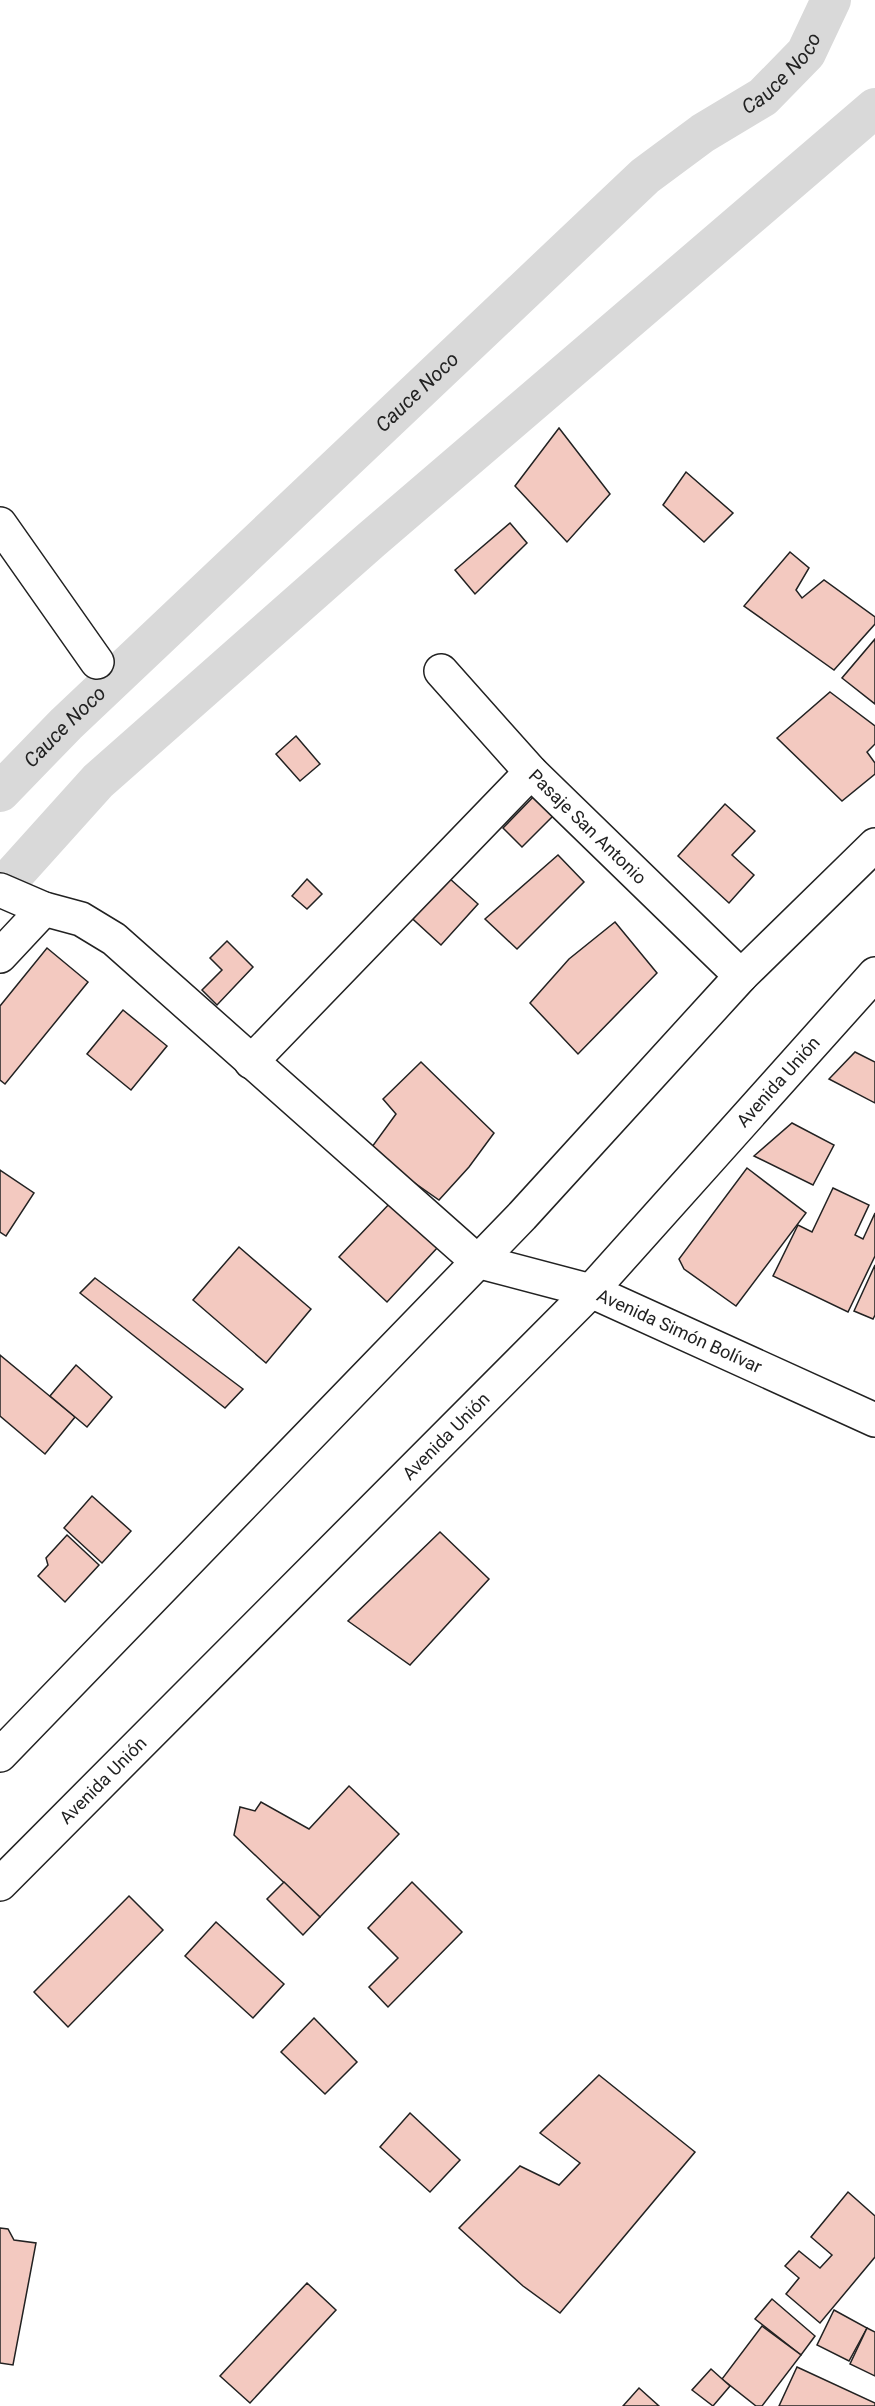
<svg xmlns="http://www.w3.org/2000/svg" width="875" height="2406" font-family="Roboto,sans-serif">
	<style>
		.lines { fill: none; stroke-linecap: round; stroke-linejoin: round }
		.canal { stroke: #d9d9d9; stroke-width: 40 }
		.building { fill: #f3c9c0; stroke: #222; stroke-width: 1.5 }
		.street-casing { stroke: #222; stroke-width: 36 }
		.secondary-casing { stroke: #222; stroke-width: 36 }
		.street { stroke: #fff; stroke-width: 33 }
		.secondary { stroke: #fff; stroke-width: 33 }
		.labels { text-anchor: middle; stroke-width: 4.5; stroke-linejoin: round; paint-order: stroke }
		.street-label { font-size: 18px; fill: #222; stroke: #fff }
		.water-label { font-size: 20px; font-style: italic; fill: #222; stroke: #fff }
	</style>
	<rect width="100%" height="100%" fill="#fff"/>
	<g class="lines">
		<!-- canal -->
		<g class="canal">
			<path id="s1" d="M 0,792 L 66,724 L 645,176 L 703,133 L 763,97 L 806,53 L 831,0"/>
			<polyline points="0,890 98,781 371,540 875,108"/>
		</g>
	</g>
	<!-- building -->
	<g class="building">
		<polygon points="559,428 610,494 567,542 515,486"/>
		<polygon points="686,472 733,513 704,542 663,505"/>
		<polygon points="510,523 527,543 475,594 455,570"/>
		<polygon points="790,552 809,568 796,590 802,598 824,580 875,617 875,624 834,670 744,606"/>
		<polygon points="875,639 875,704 842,678"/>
		<polygon points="830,692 875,726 875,744 867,752 875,763 875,774 842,801 777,738"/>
		<polygon points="296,736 320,764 300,781 276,754"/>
		<polygon points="538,792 557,812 522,847 503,828"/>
		<polygon points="725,804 755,831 732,855 754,875 729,903 678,856"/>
		<polygon points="558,855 584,882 517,949 485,919"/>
		<polygon points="449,878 478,904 441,945 403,910"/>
		<polygon points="307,879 322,894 307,909 292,896"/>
		<polygon points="615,922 657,973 578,1054 530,1003 569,959"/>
		<polygon points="227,941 253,967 217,1005 202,990 222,970 210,958"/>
		<polygon points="47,948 88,982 5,1084 0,1080 0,1006"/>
		<polygon points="123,1010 167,1046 131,1090 87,1054"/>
		<polygon points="855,1052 875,1062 875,1103 829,1079"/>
		<polygon points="421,1062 494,1133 469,1167 439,1200 369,1151 396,1114 383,1099"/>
		<polygon points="792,1123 834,1145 813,1185 754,1156"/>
		<polygon points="747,1168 806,1213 736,1306 684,1269 679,1259"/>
		<polygon points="0,1170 34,1193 6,1236 0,1232"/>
		<polygon points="833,1188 869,1205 855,1235 863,1239 875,1213 875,1256 848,1312 773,1276 798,1225 812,1232"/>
		<polygon points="391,1202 438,1247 387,1302 339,1257"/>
		<polygon points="239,1247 311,1309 266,1363 193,1300"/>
		<polygon points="875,1265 875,1315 873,1319 854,1311"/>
		<polygon points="95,1278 243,1389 225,1408 80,1293"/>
		<polygon points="0,1355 75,1417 45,1454 0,1416"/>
		<polygon points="76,1365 112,1397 87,1427 50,1396"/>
		<polygon points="92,1496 131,1531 102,1563 64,1528"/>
		<polygon points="440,1532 489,1579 410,1665 348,1621"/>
		<polygon points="67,1535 99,1565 65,1602 38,1576 48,1565 46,1558"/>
		<polygon points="349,1786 399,1834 320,1917 234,1835 240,1807 255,1811 261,1802 309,1829"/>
		<polygon points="284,1882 320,1917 303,1935 267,1899"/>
		<polygon points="412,1882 462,1932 388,2007 369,1987 398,1958 368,1928"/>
		<polygon points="129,1896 163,1930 68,2027 34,1992"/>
		<polygon points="216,1922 284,1984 253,2018 185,1956"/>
		<polygon points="314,2018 357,2062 325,2094 281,2052"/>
		<polygon points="599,2075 695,2152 560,2313 523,2286 459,2228 520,2166 559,2185 580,2163 540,2133"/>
		<polygon points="410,2113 460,2160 430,2192 380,2147"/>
		<polygon points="848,2192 875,2216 875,2257 820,2323 786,2294 799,2278 785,2266 799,2251 820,2268 832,2255 811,2237"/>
		<polygon points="0,2228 8,2229 14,2240 36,2243 13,2365 0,2363"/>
		<polygon points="307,2283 336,2310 250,2403 220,2376"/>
		<polygon points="772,2299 815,2336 801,2355 755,2319"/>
		<polygon points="834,2310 867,2328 849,2361 817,2345"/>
		<polygon points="762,2326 801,2355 762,2406 756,2406 722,2379"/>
		<polygon points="867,2328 875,2332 875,2376 850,2364"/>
		<polygon points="797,2367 875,2403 875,2406 779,2406"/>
		<polygon points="711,2369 730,2386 713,2406 692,2390"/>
		<polygon points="639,2388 659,2406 623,2406"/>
	</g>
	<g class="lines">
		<defs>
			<g id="street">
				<polyline points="0,524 97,662"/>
				<path id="s2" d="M 441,671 L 531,772 L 741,976"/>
				<path id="s3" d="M 0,890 L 44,909 L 81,919 L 114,939 L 477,1261 L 591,1291 L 875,1420"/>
				<polyline points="0,956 44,909"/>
				<polyline points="251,1062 531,772"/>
			</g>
			<g id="secondary">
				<polyline points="0,1755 522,1216 741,976 875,845"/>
				<path id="s4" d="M 0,1884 L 591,1291 L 875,974"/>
			</g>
		</defs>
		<!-- street casing -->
		<use href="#street" class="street-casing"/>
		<!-- secondary casing -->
		<use href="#secondary" class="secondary-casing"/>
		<!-- street -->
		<use href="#street" class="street"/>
		<!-- secondary -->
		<use href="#secondary" class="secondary"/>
	</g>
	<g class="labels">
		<!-- street labels -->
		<g class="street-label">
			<text dy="6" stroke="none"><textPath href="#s2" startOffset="214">Pasaje San Antonio</textPath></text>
			<text dy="6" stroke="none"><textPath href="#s4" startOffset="1118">Avenida Unión</textPath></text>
			<text dy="6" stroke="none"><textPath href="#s3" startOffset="825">Avenida Simón Bolívar</textPath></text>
			<text dy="6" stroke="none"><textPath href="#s4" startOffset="632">Avenida Unión</textPath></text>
			<text dy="6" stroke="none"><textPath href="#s4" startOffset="146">Avenida Unión</textPath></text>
		</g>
		<!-- water labels -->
		<g class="water-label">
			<text dy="7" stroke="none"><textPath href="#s1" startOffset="1064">Cauce Noco</textPath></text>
			<text dy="7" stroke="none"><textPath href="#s1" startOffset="578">Cauce Noco</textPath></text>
			<text dy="7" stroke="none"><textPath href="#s1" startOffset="92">Cauce Noco</textPath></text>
		</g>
	</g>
</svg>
